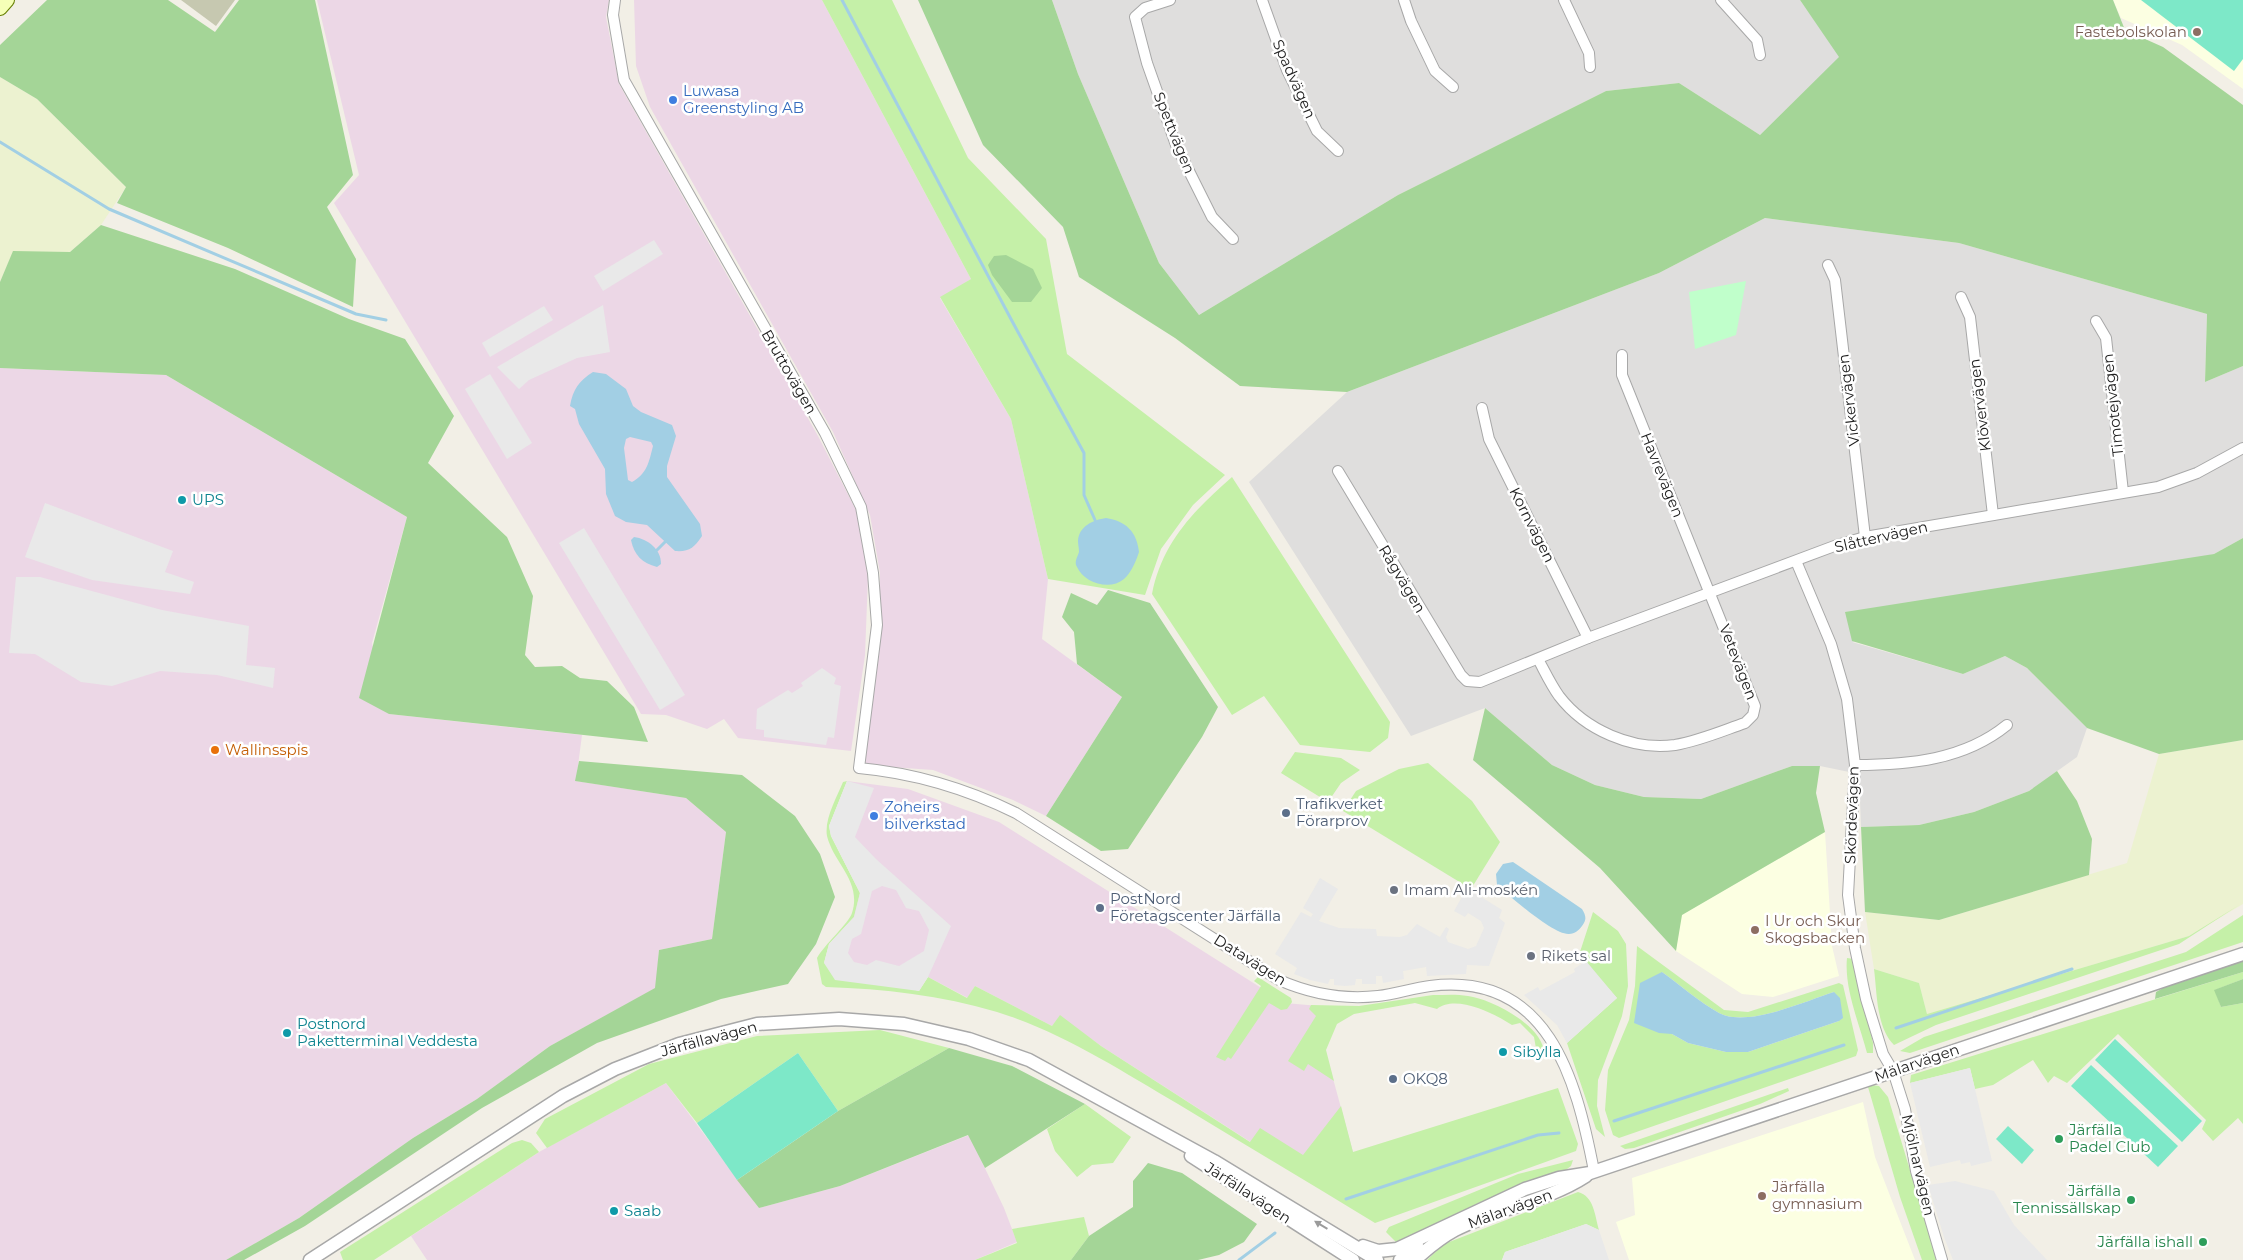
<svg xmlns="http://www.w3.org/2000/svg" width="2243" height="1260" font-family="Montserrat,sans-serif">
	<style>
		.residential { fill: #dfdedd }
		.industrial { fill: #ecd7e6 }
		.education { fill: #fcffe2 }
		.construction { fill: #c6c8b0 }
		.farmland { fill: #ecf2d0 }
		.grass { fill: #c5f0a8; fill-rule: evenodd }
		.forest { fill: #a4d597 }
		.park { fill: #c0ffcb }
		.pitch { fill: #7de8c8 }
		.parking { fill: #e9e9e9; fill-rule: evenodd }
		.water { fill: #a2cfe4; fill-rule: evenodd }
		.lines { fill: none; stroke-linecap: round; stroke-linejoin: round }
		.stream { stroke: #a2cfe4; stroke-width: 3 }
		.minor-casing { stroke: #a8a8a8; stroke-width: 12 }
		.tertiary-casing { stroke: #a8a8a8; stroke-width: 15 }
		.secondary-casing { stroke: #667f00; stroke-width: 16 }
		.minor { stroke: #fff; stroke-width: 10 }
		.tertiary { stroke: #fff; stroke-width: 12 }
		.secondary { stroke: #f5ffb7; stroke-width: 14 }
		.oneway { fill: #9b9b9b }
		.education-dot { fill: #8d6e63; stroke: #fff; stroke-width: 2 }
		.shop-dot { fill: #3f7fe0; stroke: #fff; stroke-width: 2 }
		.culture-dot { fill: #0f9aa8; stroke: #fff; stroke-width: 2 }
		.food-dot { fill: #e8710a; stroke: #fff; stroke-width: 2 }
		.service-dot { fill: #5c6f8a; stroke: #fff; stroke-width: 2 }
		.worship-dot { fill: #6b7280; stroke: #fff; stroke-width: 2 }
		.leisure-dot { fill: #2e9e5b; stroke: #fff; stroke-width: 2 }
		.labels { text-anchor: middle; stroke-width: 5; stroke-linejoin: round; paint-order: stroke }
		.education-label { font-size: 15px; fill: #785e54; stroke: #fff; text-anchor: start }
		.street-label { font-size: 15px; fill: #212121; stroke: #fff }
		.shop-label { font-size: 15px; fill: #366cbe; stroke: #fff; text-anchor: start }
		.culture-label { font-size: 15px; fill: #0d838f; stroke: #fff; text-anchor: start }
		.food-label { font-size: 15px; fill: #c56008; stroke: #fff; text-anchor: start }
		.service-label { font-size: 15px; fill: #4e5e75; stroke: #fff; text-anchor: start }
		.worship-label { font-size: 15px; fill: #5b616d; stroke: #fff; text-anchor: start }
		.leisure-label { font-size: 15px; fill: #27864d; stroke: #fff; text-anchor: end }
	</style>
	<rect width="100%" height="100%" fill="#f2efe6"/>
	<!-- residential -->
	<g class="residential">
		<polygon points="1052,0 1800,0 1840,57 1760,135 1679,83 1606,91 1398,195 1199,315 1159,263 1078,74"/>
		<polygon points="1765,218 1959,243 2207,314 2205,382 2243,366 2243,538 2214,554 1852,642 1963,674 2005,656 2027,668 2087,728 2077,757 2029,791 1974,812 1919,825 1861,827 1859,774 1820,766 1792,766 1701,799 1644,797 1595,785 1552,765 1485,708 1411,736 1249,482 1347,392 1659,273"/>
	</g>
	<!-- industrial -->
	<g class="industrial">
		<polygon points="317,0 609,0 606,17 619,84 818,436 857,512 868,577 865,655 851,751 738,738 724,719 707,729 666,715 641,714 334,203 359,175"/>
		<polygon points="634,0 822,0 971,279 940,298 1011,419 1048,579 1042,639 1122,697 1046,816 1013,800 933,770 862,765 879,655 880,573 870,515 833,432 650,107 636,66"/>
		<polygon points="0,368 166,375 407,517 372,643 389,714 582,735 576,781 686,798 726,832 712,939 659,950 656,988 550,1046 477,1099 413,1138 299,1218 226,1260 0,1260"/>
		<polygon points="847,781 908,789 999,822 1285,1003 1319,1006 1316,1016 1353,1152 1294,1170 1101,1046 1060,1016 1052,1026 975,986 968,998 928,977 835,980 860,893"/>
		<polygon points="666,1083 759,1208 840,1186 969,1135 1004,1208 1017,1242 975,1260 427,1260 411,1236 539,1152"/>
	</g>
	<!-- education -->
	<g class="education">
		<polygon points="2113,0 2243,0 2243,89 2182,45 2121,18"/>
		<polygon points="1825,832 1832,946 1839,976 1773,997 1742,994 1676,951 1681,915"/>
		<polygon points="1863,1102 1875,1157 1915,1260 1629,1260 1616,1222 1635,1215 1632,1178"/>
	</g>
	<!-- construction -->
	<polygon class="construction" points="181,0 235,0 216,26"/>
	<!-- farmland -->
	<g class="farmland">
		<polygon points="0,77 37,99 126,187 101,225 70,252 13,252 0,282"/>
		<polygon points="2243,740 2243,904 2189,936 1927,1014 1919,983 1874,969 1865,912 1939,920 2127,863 2159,754"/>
	</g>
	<!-- grass -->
	<g class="grass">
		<polygon points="822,0 892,0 968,158 1046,239 1067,354 1225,475 1193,505 1161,549 1145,595 1048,579 1011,419 940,297 971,279"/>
		<path d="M 1232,477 L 1390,722 L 1388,738 L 1370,752 L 1300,745 L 1264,696 L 1232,715 L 1152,594 C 1162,543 1193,511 1232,477 Z"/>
		<polygon points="1295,752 1341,758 1360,770 1341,783 1328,802 1281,773"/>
		<polygon points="1428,763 1472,801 1500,842 1471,889 1343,811 1356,791 1399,769"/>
		<path d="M 847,781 L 829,826 L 831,836 L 860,893 L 854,917 L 829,944 L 824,963 L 919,991 L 928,977 L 967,998 L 975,986 L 1052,1026 L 1060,1015 L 1101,1046 L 1250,1142 L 1260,1128 L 1303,1155 L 1341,1106 L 1353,1152 L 1558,1088 L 1578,1144 L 1576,1151 L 1375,1223 C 1309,1183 1244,1144 1178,1104 C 1120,1070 1062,1032 997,1012 C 941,995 884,989 826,987 L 822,984 L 817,958 C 824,945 849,923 852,913 C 862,881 834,864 827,836 C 824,819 837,797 843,782 Z"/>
		<path d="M 2239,905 L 2179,944 L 1936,1025 L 1894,1045 C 1876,1027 1877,992 1874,969 L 1919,983 L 1927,1014 L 2189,936 Z"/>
		<polygon points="1593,912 1618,931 1626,944 1628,986 1622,1016 1598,1080 1597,1106 1605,1137 1596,1129 1567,1043 1617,998 1579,955"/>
		<polygon points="2243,915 2243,942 1910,1053 1900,1051 1924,1037 2186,952"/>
		<path d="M 1637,946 L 1724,1010 L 1748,1012 L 1839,983 L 1843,985 L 1858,1050 L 1856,1056 L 1619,1138 L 1613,1135 L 1605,1110 L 1608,1070 L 1629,1020 L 1635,986 ZM 1662,972 C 1680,985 1699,1002 1719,1013 C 1747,1028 1805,1001 1834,992 L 1839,1021 L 1748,1052 L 1726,1052 L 1688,1043 L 1672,1034 Z"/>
		<path d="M 1847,958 L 1854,959 L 1873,1043 L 1873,1053 L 1867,1053 C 1859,1023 1844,988 1847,958 Z"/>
		<polygon points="2243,972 2243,979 2215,990 2221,1007 2243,1003 2243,1124 2238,1118 2213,1141 2202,1129 2206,1120 2118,1034 2067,1083 2054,1076 2048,1083 2033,1060 1993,1085 1975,1089 1970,1068 1910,1083 1911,1075"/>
		<polygon points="1258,977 1291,998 1292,1002 1287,1009 1281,1010 1269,1003 1231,1059 1228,1057 1225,1061 1216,1057 1261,986 1254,981"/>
		<path d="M 1433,995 C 1445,995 1457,994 1468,996 C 1492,999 1545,1027 1544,1054 L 1538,1060 L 1534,1037 L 1520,1023 L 1512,1025 C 1495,1014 1456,994 1437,1009 L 1415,1003 L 1354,1014 L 1337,1024 L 1326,1050 L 1334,1081 L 1308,1064 L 1304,1071 L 1288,1061 L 1316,1016 L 1309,1009 L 1311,1005 L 1359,1006 Z"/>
		<polygon points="880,1030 949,1048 838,1111 798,1053 697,1123 666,1083 547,1148 536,1133 545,1119 649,1064 757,1036"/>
		<polygon points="1872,1085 1879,1086 1888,1097 1937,1260 1922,1260 1900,1197 1868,1087"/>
		<polygon points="1788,1088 1789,1091 1760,1104 1634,1148 1625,1149 1620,1146"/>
		<polygon points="1085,1104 1131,1137 1113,1163 1092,1165 1077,1177 1055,1151 1047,1129"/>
		<polygon points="522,1140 531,1143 539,1152 374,1260 343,1260 340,1252 512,1143"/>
		<polygon points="1573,1160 1571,1166 1563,1172 1478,1203 1420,1234 1396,1242 1386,1232 1389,1227 1518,1174"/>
		<path d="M 1578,1192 C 1594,1196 1595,1216 1599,1230 L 1586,1224 L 1505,1252 L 1502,1260 L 1427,1260 L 1444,1244 Z"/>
		<polygon points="1084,1217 1089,1236 1071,1260 975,1260 1017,1243 1012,1229"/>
	</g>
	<!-- forest -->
	<g class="forest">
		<polygon points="47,0 168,0 215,32 239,0 315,0 353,175 327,207 356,259 353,307 228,248 117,203 126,187 37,99 0,77 0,45"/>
		<polygon points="918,0 1052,0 1078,74 1159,263 1199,315 1398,195 1606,91 1679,83 1760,135 1839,57 1800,0 2113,0 2125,30 2163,47 2243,105 2243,366 2205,382 2207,314 1959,243 1765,218 1659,273 1347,392 1240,386 1175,338 1079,277 1063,227 983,145"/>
		<polygon points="101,225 235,269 349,319 405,339 454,416 428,463 507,537 533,596 525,655 535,667 562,666 580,678 607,681 634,707 648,742 389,714 359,698 407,517 166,375 0,368 0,282 13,251 70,252"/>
		<polygon points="1006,255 1033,269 1042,288 1031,302 1012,302 992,275 988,265 994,256"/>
		<polygon points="2243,538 2243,740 2159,754 2087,728 2027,668 2005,656 1963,674 1852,641 1845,612 2214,554"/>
		<polygon points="1108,590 1150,603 1218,707 1202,737 1128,849 1101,851 1046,816 1122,697 1077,664 1074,632 1062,617 1071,593 1097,605"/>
		<polygon points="1485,708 1552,765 1595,785 1644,797 1701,799 1792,766 1820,766 1816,793 1825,832 1682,915 1676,951 1600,868 1473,760"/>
		<polygon points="579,761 742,775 795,816 820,854 835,897 816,944 788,984 721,999 597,1043 482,1108 305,1226 244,1260 226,1260 299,1218 413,1138 477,1099 550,1046 655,988 659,950 712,939 726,832 686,798 575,781"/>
		<polygon points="2057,771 2077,801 2092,839 2089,875 1939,920 1865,912 1861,827 1919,825 1974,812 2029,791"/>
		<polygon points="2243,961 2243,972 2155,999 2156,992 2176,981"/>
		<polygon points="2243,979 2243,1003 2221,1007 2214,990"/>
		<polygon points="949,1048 1012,1066 1085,1104 985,1168 968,1135 840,1186 759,1208 737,1180 838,1111"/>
		<polygon points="1148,1163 1182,1173 1257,1224 1244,1242 1219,1255 1198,1260 1071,1260 1089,1236 1133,1207 1133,1181"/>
	</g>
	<!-- park -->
	<polygon class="park" points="1746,281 1736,335 1695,349 1689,292"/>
	<!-- pitch -->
	<g class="pitch">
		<polygon points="2141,0 2243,0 2243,59 2234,71"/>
		<polygon points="2115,1039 2202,1121 2182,1142 2095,1060"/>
		<polygon points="798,1053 838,1111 737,1180 697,1123"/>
		<polygon points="2091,1065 2178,1146 2158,1167 2071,1086"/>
		<polygon points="2008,1126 2034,1150 2022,1164 1996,1139"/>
	</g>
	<!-- parking -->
	<g class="parking">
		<polygon points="654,240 663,254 603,291 594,276"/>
		<polygon points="603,305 610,352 577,358 529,380 519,389 497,367"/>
		<polygon points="544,306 553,320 490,357 482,343"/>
		<polygon points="490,374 532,443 507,459 465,389"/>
		<polygon points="45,503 173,551 165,572 194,582 190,594 92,580 25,557"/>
		<polygon points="584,528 685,695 660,710 559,543"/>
		<polygon points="16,577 40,577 162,610 249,626 246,665 275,668 273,688 217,675 160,671 112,686 81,682 35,654 9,653"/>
		<polygon points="822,668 836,678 834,684 841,686 834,738 828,737 826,745 764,737 764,730 756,729 757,709 788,690 792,693 803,686 801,683"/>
		<path d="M 847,781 L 874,788 L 855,837 L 876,859 L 951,926 L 928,977 L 919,991 L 835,980 L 824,963 L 829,944 L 854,917 L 860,893 L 831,836 L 829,826 ZM 882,886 L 896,890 L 906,908 L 919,911 L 929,930 L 924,951 L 899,966 L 876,960 L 867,965 L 854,962 L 848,953 L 852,939 L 861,934 L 872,891 Z"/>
		<polygon points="1320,878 1338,889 1319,921 1339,928 1376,929 1377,936 1400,937 1407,935 1417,924 1440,937 1446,927 1449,929 1446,937 1448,942 1468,949 1476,946 1484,928 1481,921 1468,913 1465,917 1454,911 1467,888 1502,910 1499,918 1505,923 1489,966 1467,965 1466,974 1427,976 1426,967 1403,971 1404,979 1383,983 1382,976 1376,976 1376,984 1362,984 1362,979 1356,979 1355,985 1345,986 1334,985 1334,979 1330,979 1328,984 1310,980 1294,974 1297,968 1275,954 1301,912 1311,917 1313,914 1303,908"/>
		<polygon points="1586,961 1617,998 1567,1043 1557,1025 1524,995 1538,987 1540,991 1575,972 1574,969"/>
		<polygon points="1970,1068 1992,1161 1971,1166 1970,1162 1961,1164 1960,1160 1930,1167 1910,1083"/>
		<polygon points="1955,1181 1994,1191 2014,1225 2047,1260 1953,1260 1944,1237 1928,1185"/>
		<polygon points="1586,1224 1599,1230 1609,1260 1502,1260 1505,1252"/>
	</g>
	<!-- water -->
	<g class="water">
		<path d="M 593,372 L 606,374 L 626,389 L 633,406 L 641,412 L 672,425 L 676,436 L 667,466 L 667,477 L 700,524 L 702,536 C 694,548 689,552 675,551 L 647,525 L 626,522 L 615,516 L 606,494 L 605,469 L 579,424 L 575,409 L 570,406 C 573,389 579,381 593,372 ZM 630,437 L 651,442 L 653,446 C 649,462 647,474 632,482 L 628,480 L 624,448 L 626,439 Z"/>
		<path d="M 1106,518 C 1126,521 1137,532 1139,552 C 1136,561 1131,573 1124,579 C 1110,591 1084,583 1077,567 C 1074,562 1077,558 1079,552 C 1079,548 1078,545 1078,541 C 1079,526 1093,520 1106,518 Z"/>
		<path d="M 634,537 C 648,539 661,549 661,564 L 657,567 C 642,563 634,555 631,540 Z"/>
		<path d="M 1513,862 L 1582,909 C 1586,916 1587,919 1582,926 C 1579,930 1575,934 1569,934 C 1553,935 1510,896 1497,885 L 1496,874 L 1503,864 Z"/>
		<path d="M 1662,972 C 1680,985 1699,1002 1719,1013 C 1747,1028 1805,1001 1834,992 L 1840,998 L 1843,1018 L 1839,1021 L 1748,1052 L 1726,1052 L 1688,1043 L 1672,1034 L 1659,1033 L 1634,1023 L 1640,983 Z"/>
	</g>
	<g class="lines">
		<!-- stream -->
		<g class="stream">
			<polyline points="842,0 1012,321 1084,453 1084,495 1095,520"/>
			<polyline points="0,142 109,209 356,314 386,320"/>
			<polyline points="657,550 666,541"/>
			<polyline points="1896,1028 2072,969"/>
			<polyline points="1614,1121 1844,1045"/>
			<polyline points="1346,1199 1538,1135 1559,1133"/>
			<polyline points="1239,1260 1275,1233"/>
		</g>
		<defs>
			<g id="minor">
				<path d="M 615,0 L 613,15 L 624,80 L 825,433 L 861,507 L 873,573 L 877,625 L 859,768 C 914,773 967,789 1016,813 L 1279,980 C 1311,994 1342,1000 1378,996 C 1396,994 1413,988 1430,986 C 1548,971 1576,1078 1594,1171"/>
				<polyline points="1170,0 1145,8 1135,17 1147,63 1176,145 1212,217 1233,239"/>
				<polyline points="1262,0 1287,70 1317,131 1338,151"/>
				<polyline points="1404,0 1411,21 1435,71 1453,87"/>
				<polyline points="1564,0 1589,53 1590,67"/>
				<polyline points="1721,0 1757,40 1760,55"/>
				<polyline points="1828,265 1835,280 1865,537"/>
				<polyline points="1961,297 1970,317 1993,515"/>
				<polyline points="2096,321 2106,338 2123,492"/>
				<polyline points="1482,408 1489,439 1588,638"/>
				<polyline points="1338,471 1461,675 1467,681 1480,682 1588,638 1837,545 1865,537 2158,487 2197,473 2243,448"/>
				<polyline points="1796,561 1831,644 1847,699 1855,765 1848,895 1855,948 1866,999 1883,1054 1893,1071 1905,1109 1916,1171 1942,1260"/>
				<path d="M 1538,659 C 1545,672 1551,685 1559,696 C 1585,730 1633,751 1675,745 C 1699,741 1722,731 1745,723 L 1753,715 L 1755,706 L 1622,375 L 1622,355"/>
				<path d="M 1855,765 C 1909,765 1964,760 2007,725"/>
			</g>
			<g id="tertiary">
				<polyline points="1191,1156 1353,1260"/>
				<polyline points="1363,1246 1378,1251 1397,1249 1525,1189 1559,1178 1590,1173 2243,954"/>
				<polyline points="310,1260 563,1096 615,1069 679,1044 757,1024 839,1019 904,1024 969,1039 1029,1060 1214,1161 1377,1260"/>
				<polyline points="1400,1260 1417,1245"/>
				<path d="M 1415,1260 C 1427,1249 1440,1238 1455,1230 C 1497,1208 1546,1202 1586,1176"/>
			</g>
			<polyline id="secondary" points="0,8 7,0"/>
		</defs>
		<!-- minor casing -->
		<use href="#minor" class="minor-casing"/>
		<!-- tertiary casing -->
		<use href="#tertiary" class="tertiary-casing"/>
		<!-- secondary casing -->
		<use href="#secondary" class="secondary-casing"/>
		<!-- minor -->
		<use href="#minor" class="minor"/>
		<!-- tertiary -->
		<use href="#tertiary" class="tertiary"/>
		<!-- secondary -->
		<use href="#secondary" class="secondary"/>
	</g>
	<!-- one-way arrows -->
	<defs><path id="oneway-solid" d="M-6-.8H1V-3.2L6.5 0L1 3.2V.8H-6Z" transform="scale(1.25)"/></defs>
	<use class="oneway" href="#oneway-solid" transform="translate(1321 1225) rotate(-149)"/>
	<!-- markers -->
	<g class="education-dot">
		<circle cx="2197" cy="32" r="5"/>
		<circle cx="1755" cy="930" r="5"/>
		<circle cx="1762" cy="1196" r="5"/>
	</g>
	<g class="shop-dot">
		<circle cx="673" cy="100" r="5"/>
		<circle cx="874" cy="816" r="5"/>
	</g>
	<g class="culture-dot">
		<circle cx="182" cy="500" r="5"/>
		<circle cx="287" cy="1033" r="5"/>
		<circle cx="1503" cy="1052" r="5"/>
		<circle cx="614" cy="1211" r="5"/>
	</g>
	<circle class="food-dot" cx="215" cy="750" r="5"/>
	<g class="service-dot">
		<circle cx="1286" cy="813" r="5"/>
		<circle cx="1100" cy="908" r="5"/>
		<circle cx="1393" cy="1079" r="5"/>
	</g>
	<g class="worship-dot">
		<circle cx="1394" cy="890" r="5"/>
		<circle cx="1531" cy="956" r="5"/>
	</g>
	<g class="leisure-dot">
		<circle cx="2059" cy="1139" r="5"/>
		<circle cx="2131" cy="1200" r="5"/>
		<circle cx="2203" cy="1242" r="5"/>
	</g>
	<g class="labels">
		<!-- education labels -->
		<g class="education-label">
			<text x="2187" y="37" text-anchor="end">Fastebolskolan</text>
			<text x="1765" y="926">I Ur och Skur<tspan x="1765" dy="17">Skogsbacken</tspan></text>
			<text x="1772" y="1192">Järfälla<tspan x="1772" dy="17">gymnasium</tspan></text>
		</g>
		<!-- street labels -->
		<g class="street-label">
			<text transform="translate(1294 79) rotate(66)" y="5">Spadvägen</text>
			<text transform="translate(1174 133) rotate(68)" y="5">Spettvägen</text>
			<text transform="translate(789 372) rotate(60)" y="5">Bruttovägen</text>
			<text transform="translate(1849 400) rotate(-97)" y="5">Vickervägen</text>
			<text transform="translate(1980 405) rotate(-97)" y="5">Klövervägen</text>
			<text transform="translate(2113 405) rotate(-96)" y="5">Timotejvägen</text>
			<text transform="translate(1662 475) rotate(68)" y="5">Havrevägen</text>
			<text transform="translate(1532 525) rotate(63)" y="5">Kornvägen</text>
			<text transform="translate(1881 537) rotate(-13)" y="5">Slåttervägen</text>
			<text transform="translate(1402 579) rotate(59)" y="5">Rågvägen</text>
			<text transform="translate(1738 662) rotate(69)" y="5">Vetevägen</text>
			<text transform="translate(1852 815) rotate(-88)" y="5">Skördevägen</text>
			<text transform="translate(1250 960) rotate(32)" y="5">Datavägen</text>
			<text transform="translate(709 1039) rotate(-15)" y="5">Järfällavägen</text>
			<text transform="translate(1917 1063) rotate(-19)" y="5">Mälarvägen</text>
			<text transform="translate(1918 1165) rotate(77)" y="5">Mjölnarvägen</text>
			<text transform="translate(1248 1193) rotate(33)" y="5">Järfällavägen</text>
			<text transform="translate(1510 1209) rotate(-20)" y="5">Mälarvägen</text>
		</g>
		<!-- shop labels -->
		<g class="shop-label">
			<text x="683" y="96">Luwasa<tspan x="683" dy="17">Greenstyling AB</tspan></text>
			<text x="884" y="812">Zoheirs<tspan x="884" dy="17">bilverkstad</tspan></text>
		</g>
		<!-- culture labels -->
		<g class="culture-label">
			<text x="192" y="505">UPS</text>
			<text x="297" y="1029">Postnord<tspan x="297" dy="17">Paketterminal Veddesta</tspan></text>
			<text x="1513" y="1057">Sibylla</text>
			<text x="624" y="1216">Saab</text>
		</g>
		<!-- food labels -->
		<g class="food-label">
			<text x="225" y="755">Wallinsspis</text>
		</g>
		<!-- service labels -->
		<g class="service-label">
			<text x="1296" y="809">Trafikverket<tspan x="1296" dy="17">Förarprov</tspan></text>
			<text x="1110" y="904">PostNord<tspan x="1110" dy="17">Företagscenter Järfälla</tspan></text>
			<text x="1403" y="1084">OKQ8</text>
		</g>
		<!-- worship labels -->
		<g class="worship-label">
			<text x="1404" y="895">Imam Ali-moskén</text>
			<text x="1541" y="961">Rikets sal</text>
		</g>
		<!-- leisure labels -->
		<g class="leisure-label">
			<text x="2069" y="1135" text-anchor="start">Järfälla<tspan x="2069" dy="17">Padel Club</tspan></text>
			<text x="2121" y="1196">Järfälla<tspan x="2121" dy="17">Tennissällskap</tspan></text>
			<text x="2193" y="1247">Järfälla ishall</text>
		</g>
	</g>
</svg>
